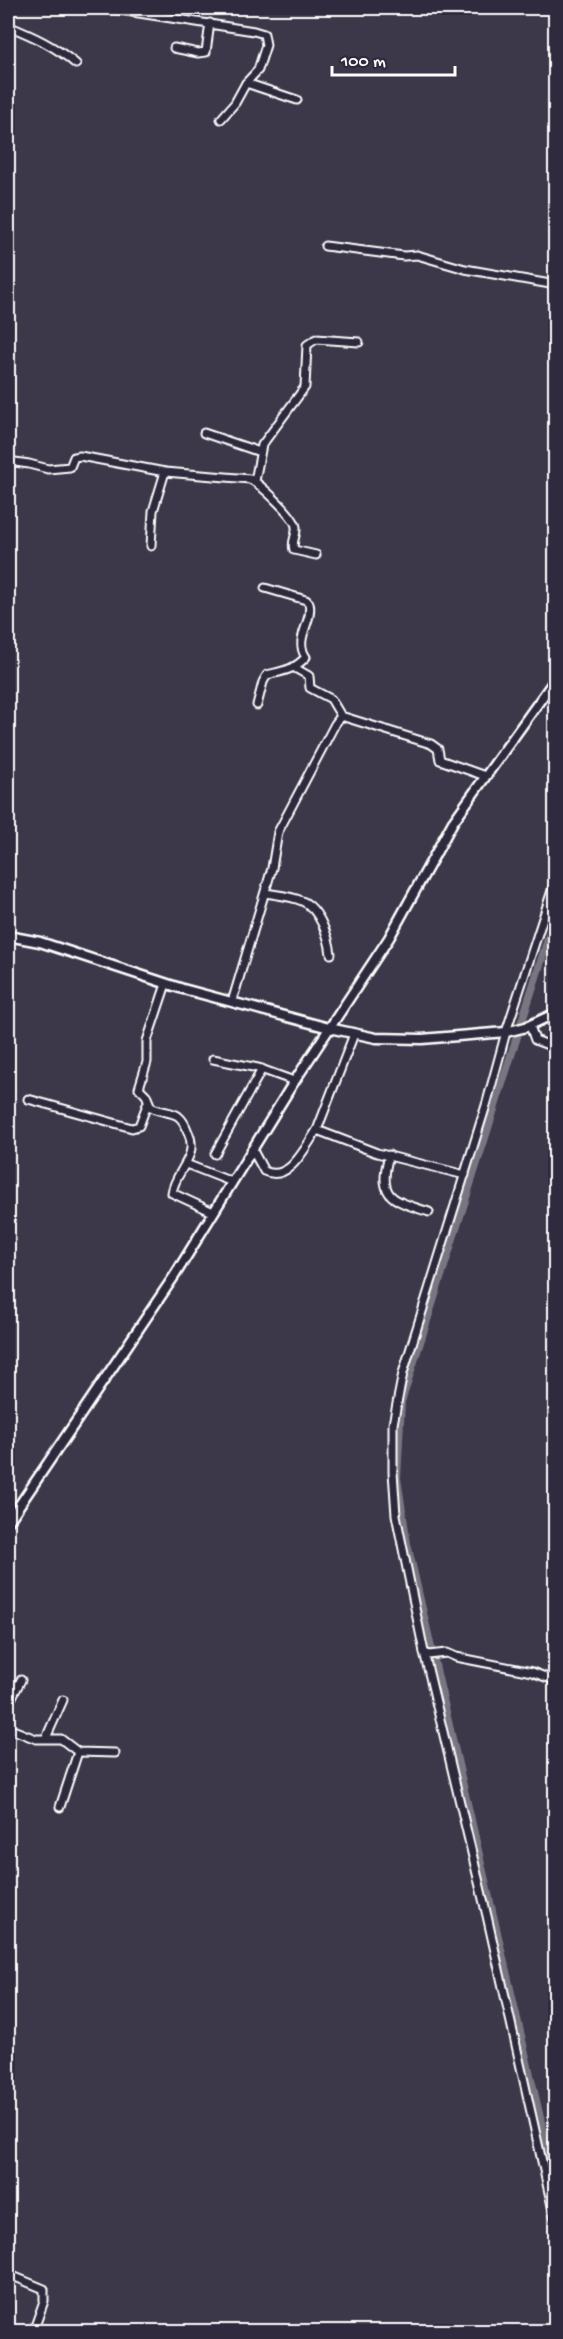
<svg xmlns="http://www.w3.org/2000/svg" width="563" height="2339" font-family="'Gochi Hand',sans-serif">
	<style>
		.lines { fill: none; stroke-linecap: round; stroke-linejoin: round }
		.canal { stroke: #797682; stroke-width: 8 }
		.minor-casing { stroke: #fff; stroke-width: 11 }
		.tertiary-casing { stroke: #fff; stroke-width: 13 }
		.minor { stroke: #2f2a3d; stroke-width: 7 }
		.tertiary { stroke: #2f2a3d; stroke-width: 8 }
	</style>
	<rect width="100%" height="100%" fill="#3c3749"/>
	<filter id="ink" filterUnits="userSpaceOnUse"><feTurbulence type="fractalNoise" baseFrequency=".0167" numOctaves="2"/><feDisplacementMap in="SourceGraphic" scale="12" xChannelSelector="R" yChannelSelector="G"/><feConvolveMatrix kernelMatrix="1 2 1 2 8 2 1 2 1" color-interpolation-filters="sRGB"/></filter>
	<g filter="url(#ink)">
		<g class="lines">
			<!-- canal -->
			<polyline class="canal" points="556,914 401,1402 397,1478 407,1544 556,2187"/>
			<defs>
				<g id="minor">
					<polyline points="107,8 254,31 264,34 266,45 258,70 246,83 235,103 221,119"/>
					<path d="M 8,26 C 33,36 55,46 76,64"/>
					<polyline points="174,48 198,53 206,52 210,23"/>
					<polyline points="246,83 297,100"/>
					<polyline points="325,246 404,256 417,255 465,269 556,285"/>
					<polyline points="204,433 260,452"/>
					<path d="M 8,461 L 29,464 L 48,469 L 70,467 L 74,457 L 80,456 L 165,472 L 250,479 C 260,484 295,516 296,527 C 297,536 291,541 294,550 L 316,555"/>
					<polyline points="255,481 262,445 305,387 307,345 316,339 359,342"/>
					<polyline points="151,546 153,511 165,472"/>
					<polyline points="293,667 309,676 310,688 331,699 341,716"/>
					<path d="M 257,705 L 263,682 L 267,675 C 283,671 294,670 306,657 C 293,639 314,621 309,603 L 306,600 L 265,588"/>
					<polyline points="556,878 506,1032 487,1102 403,1373 393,1424 393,1472 396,1515 424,1652 487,1916 556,2224"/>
					<path d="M 265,893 C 277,895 291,896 302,901 C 319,908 329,937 331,954"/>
					<path d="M 166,984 L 147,1041 L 147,1062 L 139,1088 L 146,1095 L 151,1107 C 159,1112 170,1111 178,1116 C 183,1120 186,1126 188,1132 C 200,1157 175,1170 172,1193 L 213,1212"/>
					<polyline points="232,1002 272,868 278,832 335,724 341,716 431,744 438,749 440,760 485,776"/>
					<polyline points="530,1026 535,1040 556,1048"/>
					<polyline points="354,1034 317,1130 377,1153 465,1175"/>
					<polyline points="213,1059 258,1068 294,1081"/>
					<polyline points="28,1099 132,1128 139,1126 148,1102"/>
					<path d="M 252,1149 L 264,1171 C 290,1183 305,1147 317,1130"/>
					<polyline points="215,1154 262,1069"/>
					<path d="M 389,1155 C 377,1198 392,1200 429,1212"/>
					<polyline points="186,1164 232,1182"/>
					<polyline points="424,1652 428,1655 447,1653 456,1657 532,1672 556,1681"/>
					<polyline points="8,1701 12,1697 21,1680"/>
					<polyline points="8,1728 36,1739 61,1739 78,1752 115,1753"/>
					<polyline points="46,1738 63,1700"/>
					<polyline points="60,1807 78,1752"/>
					<polyline points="8,2274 44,2289 44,2301 33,2332"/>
				</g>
				<g id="tertiary">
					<polyline points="8,936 40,942 183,989 329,1028 376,1038 422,1039 506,1032 526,1027 556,1013"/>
					<polyline points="8,1522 175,1275 292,1085 389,938 453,822 556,678"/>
				</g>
			</defs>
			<!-- minor casing -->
			<use href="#minor" class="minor-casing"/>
			<!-- tertiary casing -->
			<use href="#tertiary" class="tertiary-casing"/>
			<!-- minor -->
			<use href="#minor" class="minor"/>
			<!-- tertiary -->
			<use href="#tertiary" class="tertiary"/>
		</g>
	</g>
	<!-- margin -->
	<rect width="563" height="2339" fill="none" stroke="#2f2a3d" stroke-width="30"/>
	<rect x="15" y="15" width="533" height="2309" fill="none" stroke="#fff" stroke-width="2" filter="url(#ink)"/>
	<!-- scale -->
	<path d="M332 66v9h123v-9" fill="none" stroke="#ffffff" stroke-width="3"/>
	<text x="341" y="66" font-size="18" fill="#ffffff" stroke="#2f2a3d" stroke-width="4.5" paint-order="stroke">100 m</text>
</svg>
